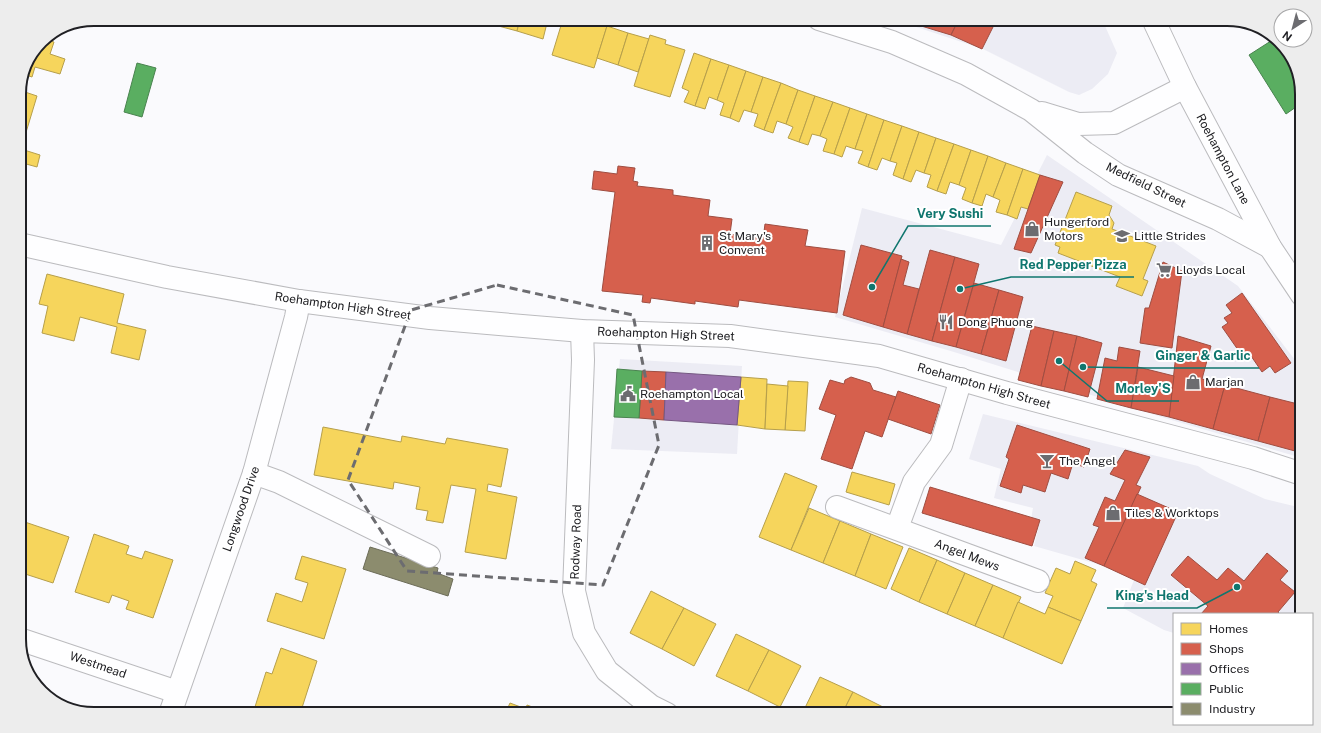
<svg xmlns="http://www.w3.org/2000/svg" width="1321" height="733" font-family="'Public Sans',sans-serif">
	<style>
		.built { fill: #ececf4 }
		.homes { fill: #f6d55c; stroke: #b69f4b }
		.shops { fill: #d6604d; stroke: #9f4d41 }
		.offices { fill: #9970ab; stroke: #755882 }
		.public { fill: #5aae61; stroke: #49834f }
		.industry { fill: #8c8c6e; stroke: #6c6c58 }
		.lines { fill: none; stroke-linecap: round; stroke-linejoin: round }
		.minor-casing { stroke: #bbbbbe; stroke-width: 24 }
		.highway-casing { stroke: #bbbbbe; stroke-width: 24 }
		.minor { stroke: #fefeff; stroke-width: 22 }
		.highway { stroke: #fefeff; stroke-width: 22 }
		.marked { fill: none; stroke: #6c6c70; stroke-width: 3; stroke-dasharray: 8 5; stroke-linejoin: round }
		.labels { text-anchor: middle; stroke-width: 4; stroke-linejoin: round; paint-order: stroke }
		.street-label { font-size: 12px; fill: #202024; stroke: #fff }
		.poi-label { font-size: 12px; fill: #202024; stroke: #fff; text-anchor: start }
		.rim { fill: none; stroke: #202024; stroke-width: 2 }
		.leader { fill: none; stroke: #0f766e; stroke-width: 1.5 }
		.callout-dot { fill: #0f766e; stroke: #fff; stroke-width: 1.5 }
		.callout-label { font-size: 13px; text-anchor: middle; font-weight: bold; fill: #0f766e; stroke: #fff; stroke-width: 4; stroke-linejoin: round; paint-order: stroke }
	</style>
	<rect width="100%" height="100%" fill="#fafafd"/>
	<!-- built -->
	<g class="built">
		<polygon points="892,19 1102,19 1117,53 1108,74 1092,89 1079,95 1069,92 983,49"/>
		<polygon points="1047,155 1238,286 1302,369 1302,458 1168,419 954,352 835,317 862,208 1001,245"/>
		<polygon points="620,359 742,366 737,454 611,449"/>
		<polygon points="983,414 1198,466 1210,474 1265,499 1302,508 1302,614 1174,614 1174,633 1164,630 1123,608 1134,580 1104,566 1034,546 1040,521 1031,519 1033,508 994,498 1001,469 969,459"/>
	</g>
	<!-- homes -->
	<g class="homes">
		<polygon points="446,19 470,19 468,26"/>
		<polygon points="492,19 520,19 517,31 491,24"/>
		<polygon points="520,19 548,19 543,39 517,31"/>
		<polygon points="563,19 585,19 607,26 594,68 552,55"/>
		<polygon points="607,26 628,33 618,65 597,58"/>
		<polygon points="628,33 649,39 638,72 618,65"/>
		<polygon points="650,35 666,40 665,44 685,50 670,97 634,86"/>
		<polygon points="44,39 54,42 50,54 65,59 60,74 35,67 32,77 26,75 41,41"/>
		<polygon points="694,53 711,59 695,106 684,102 689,91 682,88"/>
		<polygon points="711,59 729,65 717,100 709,97 705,109 695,106"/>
		<polygon points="729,65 746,71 730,118 720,115 724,103 717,100"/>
		<polygon points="746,71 763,77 751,112 744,110 739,122 730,118"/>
		<polygon points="763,77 781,83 764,130 754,126 758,114 751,112"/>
		<polygon points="781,83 798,90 786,124 777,121 773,133 764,130"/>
		<polygon points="19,90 37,96 21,149 40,155 37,167 19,162"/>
		<polygon points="798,90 815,96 799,142 788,138 793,127 786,124"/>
		<polygon points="815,96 833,102 820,136 812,134 808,145 799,142"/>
		<polygon points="833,102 850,108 834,154 823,151 827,139 820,136"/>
		<polygon points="850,108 867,114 855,149 846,146 842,157 834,154"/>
		<polygon points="867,114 884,120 868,167 858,163 863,151 855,149"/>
		<polygon points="884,120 902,126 890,161 882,158 877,170 868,167"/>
		<polygon points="902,126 919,132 903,179 893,175 897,163 890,161"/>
		<polygon points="919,132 936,138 924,173 916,170 911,182 903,179"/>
		<polygon points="936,138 954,144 937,191 927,187 931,175 924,173"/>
		<polygon points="954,144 971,150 959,185 950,182 946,194 937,191"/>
		<polygon points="971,150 988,156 972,203 962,199 966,188 959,185"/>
		<polygon points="988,156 1006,163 993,197 986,194 982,206 972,203"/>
		<polygon points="19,162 24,164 19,183"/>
		<polygon points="1006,163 1023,169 1007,215 996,212 1000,200 993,197"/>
		<polygon points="1023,169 1040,175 1028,209 1021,207 1017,219 1007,215"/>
		<polygon points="1076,192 1112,206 1109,215 1114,223 1112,229 1156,246 1143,279 1148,281 1142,296 1116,286 1120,277 1058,253 1060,247 1055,245"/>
		<polygon points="47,274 124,294 117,323 146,330 139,360 111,353 117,327 80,317 74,341 42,333 48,306 39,304"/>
		<polygon points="741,377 767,379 765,429 737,425"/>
		<polygon points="788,381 808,382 805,431 785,430"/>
		<polygon points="767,384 788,386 785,430 765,429"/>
		<polygon points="323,427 401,442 402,436 445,444 447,438 508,449 501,487 488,484 487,491 517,497 506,559 465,552 476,489 451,485 443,523 426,520 428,511 416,509 420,487 394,482 393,489 314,475"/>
		<polygon points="852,472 895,484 889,505 846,492"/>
		<polygon points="785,473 817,486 791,550 759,537"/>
		<polygon points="809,508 840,521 823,563 791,550"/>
		<polygon points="19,509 23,510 19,520 69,537 53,583 19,572"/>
		<polygon points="840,521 871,534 855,576 823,563"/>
		<polygon points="94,534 129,546 126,554 142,559 145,551 173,560 153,618 126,609 129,601 112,595 109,603 75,592"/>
		<polygon points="871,534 903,547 886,589 855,576"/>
		<polygon points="909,548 937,560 919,602 891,589"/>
		<polygon points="302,556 346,569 324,639 267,621 276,593 302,602 308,583 295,579"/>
		<polygon points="937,560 965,573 947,614 919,602"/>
		<polygon points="1075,561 1096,570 1091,581 1097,584 1081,621 1048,607 1053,596 1045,593 1056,568 1070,574"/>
		<polygon points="965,573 993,585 975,626 947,614"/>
		<polygon points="993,585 1021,597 1003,638 975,626"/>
		<polygon points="651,591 684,608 662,649 630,633"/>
		<polygon points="1018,602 1045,614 1048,607 1081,621 1062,664 1003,638"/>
		<polygon points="684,608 716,624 694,666 662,649"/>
		<polygon points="736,634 769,650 748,691 716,676"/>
		<polygon points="281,648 317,661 300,714 267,714 254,710 266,672 272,674"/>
		<polygon points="769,650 801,666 780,707 748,691"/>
		<polygon points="820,677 853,692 842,714 802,714"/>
		<polygon points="853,692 885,708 882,714 842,714"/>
		<polygon points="510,703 526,709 527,705 551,714 505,714"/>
	</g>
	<!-- shops -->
	<g class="shops">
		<polygon points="901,19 920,19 918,25"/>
		<polygon points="920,19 959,19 951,35 918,25"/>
		<polygon points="959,19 997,19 982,49 951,35"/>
		<polygon points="618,166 635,168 633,181 638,182 637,186 673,190 673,195 710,200 708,216 732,219 730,234 763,239 765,224 808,230 805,246 845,251 837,313 739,300 738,307 695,301 695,304 651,298 650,303 642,302 643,295 602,291 615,192 592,189 594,171 617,174"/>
		<polygon points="1040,175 1063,182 1031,253 1014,249"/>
		<polygon points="861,245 902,256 883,327 843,315"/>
		<polygon points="930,250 955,257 932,341 907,334"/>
		<polygon points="955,257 979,264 956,347 932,341"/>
		<polygon points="901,259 909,262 903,285 919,289 907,334 883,327"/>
		<polygon points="1163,262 1182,271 1172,348 1140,343 1145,308 1149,308"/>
		<polygon points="974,283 999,290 981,354 956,347"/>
		<polygon points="999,290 1023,297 1006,361 981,354"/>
		<polygon points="1242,293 1291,363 1275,373 1270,366 1262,372 1249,353 1243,357 1222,327 1228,323 1224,318 1232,313 1226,305"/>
		<polygon points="1032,326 1054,331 1041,386 1018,380"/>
		<polygon points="1054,331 1077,336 1064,391 1041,386"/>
		<polygon points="1077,336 1102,343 1088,397 1064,391"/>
		<polygon points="1178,336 1211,346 1202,379 1225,385 1213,429 1169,417"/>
		<polygon points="1119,347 1140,351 1131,408 1097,399 1105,358 1117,361"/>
		<polygon points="1138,367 1174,376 1169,417 1131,408"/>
		<polygon points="642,371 666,372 664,420 639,418"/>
		<polygon points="851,377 870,383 873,390 896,397 882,437 865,431 852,469 821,459 836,415 819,409 830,380 844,384 845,380"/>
		<polygon points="1225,385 1270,397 1258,441 1213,429"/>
		<polygon points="898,391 940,405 931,434 888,419"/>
		<polygon points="1270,397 1302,405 1302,425 1295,451 1258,441"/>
		<polygon points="1017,425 1090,449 1084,467 1073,463 1068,479 1051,473 1045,492 1023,485 1021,493 1000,486 1009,459 1006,457"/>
		<polygon points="1125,450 1150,457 1136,485 1141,487 1104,566 1085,558 1099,527 1093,525 1105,497 1115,501 1125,480 1110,474"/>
		<polygon points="930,487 1040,520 1032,546 922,513"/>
		<polygon points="1137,494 1178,512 1145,585 1104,566"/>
		<polygon points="1267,553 1288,571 1280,580 1295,592 1278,612 1280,614 1201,614 1208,606 1171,575 1188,556 1217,580 1228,568 1244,581"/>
	</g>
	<!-- offices -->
	<polygon class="offices" points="666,372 741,377 737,425 664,420"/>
	<!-- public -->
	<g class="public">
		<polygon points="1274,39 1289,53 1302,89 1302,117 1296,107 1286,114 1249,55"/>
		<polygon points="137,63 156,68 142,117 124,112"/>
		<polygon points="617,369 642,371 639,418 614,417"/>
	</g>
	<!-- industry -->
	<polygon class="industry" points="370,547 438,568 437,573 453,579 448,596 363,569"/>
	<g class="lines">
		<defs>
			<g id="minor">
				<polyline points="819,19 892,42 966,74 1031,110 1085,153 1118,175 1218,219 1270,247"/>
				<polyline points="1042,113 1078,124 1114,123 1185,87"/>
				<polyline points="19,244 167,277 299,301 430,318 582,331 730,336 879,356 1007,393 1253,458 1302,474"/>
				<polyline points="582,331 583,360 574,591 584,633 607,671 651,706 667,714"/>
				<polyline points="254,473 279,482 429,556"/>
				<polyline points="837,507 1038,581"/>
				<polyline points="897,528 914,482 941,445 961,379"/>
				<polyline points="19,639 177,692"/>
				<polyline points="170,714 254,473 296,317 299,301"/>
			</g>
			<polyline id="highway" points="1153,19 1185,87 1270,247 1302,295"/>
		</defs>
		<!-- minor casing -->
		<use href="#minor" class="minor-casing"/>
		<!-- highway casing -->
		<use href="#highway" class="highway-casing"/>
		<!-- minor -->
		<use href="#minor" class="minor"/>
		<!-- highway -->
		<use href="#highway" class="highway"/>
	</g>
	<!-- marked area -->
	<path class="marked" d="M 497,285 L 633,315 L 659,445 L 603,585 L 407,571 L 348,480 L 411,310 Z"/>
	<!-- icons -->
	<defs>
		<symbol id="shop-bare" viewBox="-9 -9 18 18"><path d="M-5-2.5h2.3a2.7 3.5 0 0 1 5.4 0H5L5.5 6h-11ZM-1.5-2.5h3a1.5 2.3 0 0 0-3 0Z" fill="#6c6c70" stroke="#fff" stroke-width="2.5" paint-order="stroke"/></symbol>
		<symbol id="school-bare" viewBox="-9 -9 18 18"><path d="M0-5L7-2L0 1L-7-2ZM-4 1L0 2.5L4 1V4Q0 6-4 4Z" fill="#6c6c70" stroke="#fff" stroke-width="2.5" paint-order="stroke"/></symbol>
		<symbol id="building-bare" viewBox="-9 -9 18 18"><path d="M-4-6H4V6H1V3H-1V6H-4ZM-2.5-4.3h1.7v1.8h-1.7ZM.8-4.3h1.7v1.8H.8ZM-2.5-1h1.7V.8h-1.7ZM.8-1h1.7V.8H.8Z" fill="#6c6c70" stroke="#fff" stroke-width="2.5" paint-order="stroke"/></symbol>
		<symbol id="supermarket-bare" viewBox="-9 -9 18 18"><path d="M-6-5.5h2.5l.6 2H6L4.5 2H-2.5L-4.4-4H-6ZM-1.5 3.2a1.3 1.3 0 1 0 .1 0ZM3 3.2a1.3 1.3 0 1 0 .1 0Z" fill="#6c6c70" stroke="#fff" stroke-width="2.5" paint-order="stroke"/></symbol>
		<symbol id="restaurant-bare" viewBox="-9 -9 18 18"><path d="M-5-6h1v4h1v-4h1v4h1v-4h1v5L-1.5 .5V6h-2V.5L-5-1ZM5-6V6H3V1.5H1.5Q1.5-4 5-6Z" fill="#6c6c70" stroke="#fff" stroke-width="2.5" paint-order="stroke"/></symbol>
		<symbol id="civic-bare" viewBox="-9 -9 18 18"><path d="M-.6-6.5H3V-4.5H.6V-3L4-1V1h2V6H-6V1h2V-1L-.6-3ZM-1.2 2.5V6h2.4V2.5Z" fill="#6c6c70" stroke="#fff" stroke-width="2.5" paint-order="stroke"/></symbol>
		<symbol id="bar-bare" viewBox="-9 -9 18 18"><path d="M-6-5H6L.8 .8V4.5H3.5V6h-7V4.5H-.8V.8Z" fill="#6c6c70" stroke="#fff" stroke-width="2.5" paint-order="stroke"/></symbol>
	</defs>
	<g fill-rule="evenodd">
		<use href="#shop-bare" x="1021" y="218" width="22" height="22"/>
		<use href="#school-bare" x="1111" y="225" width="22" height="22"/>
		<use href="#building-bare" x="696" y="232" width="22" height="22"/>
		<use href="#supermarket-bare" x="1153" y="259" width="22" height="22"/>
		<use href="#restaurant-bare" x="935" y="311" width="22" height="22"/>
		<use href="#shop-bare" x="1182" y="371" width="22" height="22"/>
		<use href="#civic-bare" x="617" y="383" width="22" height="22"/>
		<use href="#bar-bare" x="1036" y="450" width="22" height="22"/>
		<use href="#shop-bare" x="1102" y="502" width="22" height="22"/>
	</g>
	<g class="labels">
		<!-- street labels -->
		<g class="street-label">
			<text transform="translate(1223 159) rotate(62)" y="4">Roehampton Lane</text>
			<text transform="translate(1146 185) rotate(26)" y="4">Medfield Street</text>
			<text transform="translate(343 306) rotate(8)" y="4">Roehampton High Street</text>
			<text transform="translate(666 334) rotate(2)" y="4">Roehampton High Street</text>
			<text transform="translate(984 386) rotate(16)" y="4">Roehampton High Street</text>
			<text transform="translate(241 509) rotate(-71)" y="4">Longwood Drive</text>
			<text transform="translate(576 542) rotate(-88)" y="4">Rodway Road</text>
			<text transform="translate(967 555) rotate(21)" y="4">Angel Mews</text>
			<text transform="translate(98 665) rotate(19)" y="4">Westmead</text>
		</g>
		<!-- poi labels -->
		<g class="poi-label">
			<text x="1044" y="226">Hungerford<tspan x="1044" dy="14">Motors</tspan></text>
			<text x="719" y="240">St Mary's<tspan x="719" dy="14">Convent</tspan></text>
			<text x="1134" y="240">Little Strides</text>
			<text x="1176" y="274">Lloyds Local</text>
			<text x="958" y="326">Dong Phuong</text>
			<text x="1205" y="386">Marjan</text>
			<text x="640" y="398">Roehampton Local</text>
			<text x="1059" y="465">The Angel</text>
			<text x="1125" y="517">Tiles &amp; Worktops</text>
		</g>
	</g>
	<!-- crop -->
	<path d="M0 0H1321V733H0ZM94 26H1227A68 68 0 0 1 1295 94V639A68 68 0 0 1 1227 707H94A68 68 0 0 1 26 639V94A68 68 0 0 1 94 26Z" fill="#ededed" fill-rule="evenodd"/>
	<path class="rim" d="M94 26H1227A68 68 0 0 1 1295 94V639A68 68 0 0 1 1227 707H94A68 68 0 0 1 26 639V94A68 68 0 0 1 94 26Z"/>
	<!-- callouts -->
	<path class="leader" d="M872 287L908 226H991M960 289L1011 277H1134M1083 367L1147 368H1259M1059 361L1107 401H1179M1237 587L1197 608H1107"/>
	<g class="callout-dot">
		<circle cx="872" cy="287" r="4"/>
		<circle cx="960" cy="289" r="4"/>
		<circle cx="1083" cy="367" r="4"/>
		<circle cx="1059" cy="361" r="4"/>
		<circle cx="1237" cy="587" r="4"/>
	</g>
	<g class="callout-label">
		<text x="950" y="218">Very Sushi</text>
		<text x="1073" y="269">Red Pepper Pizza</text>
		<text x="1203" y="360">Ginger &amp; Garlic</text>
		<text x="1143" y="393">Morley'S</text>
		<text x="1152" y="600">King's Head</text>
	</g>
	<!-- legend -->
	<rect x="1173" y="613" width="140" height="112" fill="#ffffff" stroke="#a6a6a7"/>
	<rect x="1181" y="623" width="20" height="12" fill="#f6d55c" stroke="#a6a6a7"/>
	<text x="1209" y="633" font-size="12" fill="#202024">Homes</text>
	<rect x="1181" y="643" width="20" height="12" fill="#d6604d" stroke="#a6a6a7"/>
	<text x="1209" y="653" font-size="12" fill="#202024">Shops</text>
	<rect x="1181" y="663" width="20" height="12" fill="#9970ab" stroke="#a6a6a7"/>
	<text x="1209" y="673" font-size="12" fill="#202024">Offices</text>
	<rect x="1181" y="683" width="20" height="12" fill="#5aae61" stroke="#a6a6a7"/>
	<text x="1209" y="693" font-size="12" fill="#202024">Public</text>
	<rect x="1181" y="703" width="20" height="12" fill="#8c8c6e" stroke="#a6a6a7"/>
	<text x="1209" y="713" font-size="12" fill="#202024">Industry</text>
	<!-- north arrow -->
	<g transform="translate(1293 28) rotate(216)"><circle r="19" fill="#ffffff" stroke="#a6a6a7"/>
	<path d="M0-3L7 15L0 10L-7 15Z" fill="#6c6c70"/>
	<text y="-6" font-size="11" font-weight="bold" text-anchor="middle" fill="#202024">N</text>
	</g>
</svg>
